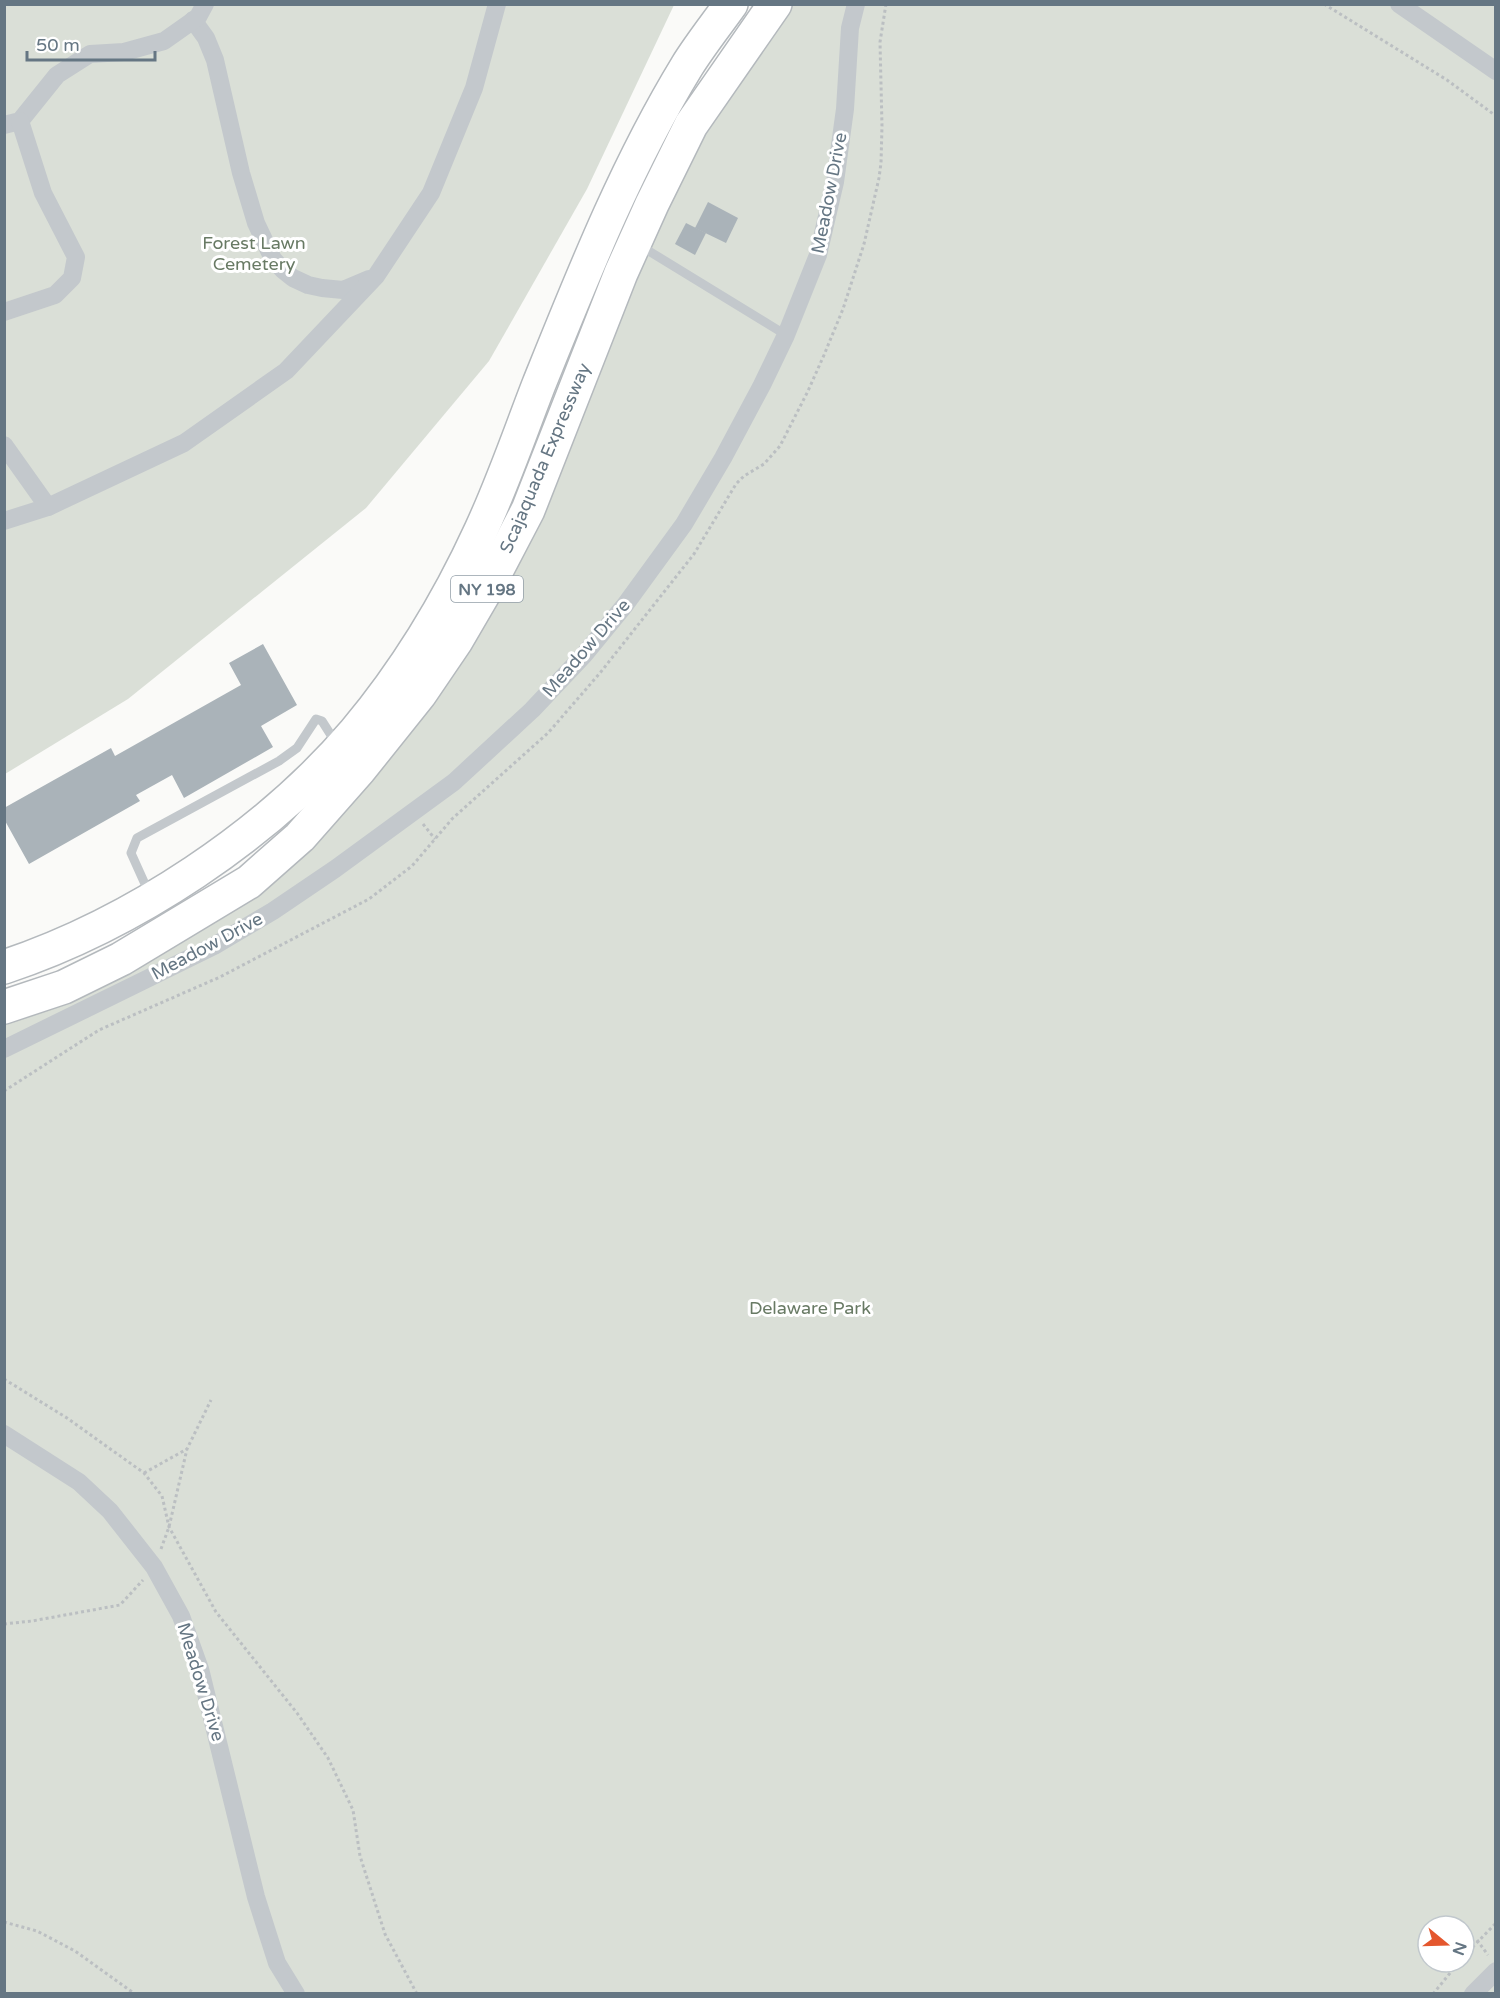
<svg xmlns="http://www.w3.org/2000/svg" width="1500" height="1998" font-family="'Varela Round',sans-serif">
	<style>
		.green { fill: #dadfd7; fill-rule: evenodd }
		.building { fill: #aab3b9 }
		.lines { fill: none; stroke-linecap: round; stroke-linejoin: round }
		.highway-casing { stroke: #b4b9bd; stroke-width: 36 }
		.path { stroke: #bbbfc2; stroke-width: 3; stroke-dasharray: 3 3; stroke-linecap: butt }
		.lane { stroke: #c3c8cc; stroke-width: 9 }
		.street { stroke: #c3c8cc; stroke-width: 18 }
		.highway { stroke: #fff; stroke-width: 33 }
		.labels { text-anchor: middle; stroke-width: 6; stroke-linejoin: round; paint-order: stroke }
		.shield { fill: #fff; stroke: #939fa8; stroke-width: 1.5 }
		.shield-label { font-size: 16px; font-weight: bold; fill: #657683 }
		.street-label { font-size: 18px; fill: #657683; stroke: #fff }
		.park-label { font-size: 18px; fill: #687a64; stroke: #fff }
	</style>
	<rect width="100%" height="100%" fill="#fafaf8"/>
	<!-- green -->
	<g class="green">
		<polygon points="5,5 674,5 587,189 489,361 366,508 128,699 5,774"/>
		<path d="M 793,5 L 1495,5 L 1495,1993 L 5,1993 L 5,1017 L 140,958 L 431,706 L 489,618 L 519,560 L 639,268 L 702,139 ZM 1428,1926 L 1464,1926 L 1464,1962 L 1428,1962 Z"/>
	</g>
	<!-- building -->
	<g class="building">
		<polygon points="708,202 738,218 726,243 695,228"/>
		<polygon points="686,223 706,233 695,255 675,244"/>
		<polygon points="263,644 297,705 261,726 273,747 184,798 172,775 136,795 140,801 29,864 4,819 4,808 111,748 115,756 241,685 229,663"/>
	</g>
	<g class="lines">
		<defs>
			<g id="highway">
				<path d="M 4,967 C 133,924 267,835 355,732 C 406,671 448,602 481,530 C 503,483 520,433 539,384 C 583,275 626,166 687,66 C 700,45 716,25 731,4"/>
				<polyline points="4,1007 64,987 121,959 249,882 300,837 360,769 420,694 456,641 491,581 528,510 621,273 652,204 691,125 775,4"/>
			</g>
		</defs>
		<!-- highway casing -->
		<use href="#highway" class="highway-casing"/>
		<!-- path -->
		<g class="path">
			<polyline points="1324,4 1447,80 1496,116"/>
			<polyline points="423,824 435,839"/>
			<polyline points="4,1091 99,1030 220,977 369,899 412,866 452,819 548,733 600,673 694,554 736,484 744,476 764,464 780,446 808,391 824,355 843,309 864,244 879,178 881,163 882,126 880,42 886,4"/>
			<polyline points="4,1379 67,1418 144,1473 162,1496 169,1527 216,1612 297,1713 328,1758 353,1810 360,1856 385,1934 417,1994"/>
			<polyline points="144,1473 187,1449"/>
			<polyline points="161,1549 169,1527 187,1449 211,1400"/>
			<polyline points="4,1624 32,1621 120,1605 143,1580"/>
			<polyline points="4,1922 37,1931 75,1951 135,1994"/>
			<polyline points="1477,1940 1488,1955"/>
			<polyline points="1464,1956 1496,1923"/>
			<polyline points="1433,1994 1459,1962"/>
		</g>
		<!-- lane -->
		<g class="lane">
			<polyline points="639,245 786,335"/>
			<polyline points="149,893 131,853 137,838 279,761 297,748 316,719 322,721 336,743"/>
		</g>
		<!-- street -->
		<g class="street">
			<polyline points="1399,4 1496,71"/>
			<polyline points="193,20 206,38 215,60 241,173 256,223 273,259 283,270 293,278 308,285 322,288 343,290 369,279"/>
			<polyline points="4,125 20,121 57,75 90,54 124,52 164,41 198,17 205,4"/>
			<polyline points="4,312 55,295 72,278 76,257 43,193 20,121"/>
			<polyline points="4,445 48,507"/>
			<polyline points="4,521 48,507 184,443 286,371 376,276 431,193 474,88 497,4"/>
			<polyline points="4,1049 214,946 273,911 335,869 454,782 532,710 584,655 625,605 684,524 723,458 762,385 786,335 818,255 835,182 845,109 850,28 856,4"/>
			<polyline points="4,1434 79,1482 110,1511 154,1567 181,1616 200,1669 256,1897 277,1963 296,1994"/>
			<polyline points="1473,1994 1496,1971"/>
		</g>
		<!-- highway -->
		<use href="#highway" class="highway"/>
	</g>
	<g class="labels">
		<!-- shield labels -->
		<rect class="shield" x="451" y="576" width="72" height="26" rx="4.5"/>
		<g class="shield-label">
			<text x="487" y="595">NY 198</text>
		</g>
		<!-- street labels -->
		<g class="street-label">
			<text transform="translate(829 193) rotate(-79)" y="6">Meadow Drive</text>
			<text transform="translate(545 458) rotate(-67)" y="6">Scajaquada Expressway</text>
			<text transform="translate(586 648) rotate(-49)" y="6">Meadow Drive</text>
			<text transform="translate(207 946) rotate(-28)" y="6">Meadow Drive</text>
			<text transform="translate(201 1682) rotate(73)" y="6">Meadow Drive</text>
		</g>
		<!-- park labels -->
		<g class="park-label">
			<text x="254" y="249">Forest Lawn<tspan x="254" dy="21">Cemetery</tspan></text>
			<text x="810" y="1314">Delaware Park</text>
		</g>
	</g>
	<!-- border -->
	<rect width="1500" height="1998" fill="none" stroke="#657683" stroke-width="12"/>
	<!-- north arrow -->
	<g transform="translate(1446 1944) rotate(109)"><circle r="28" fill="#ffffff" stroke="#c1c8cd" stroke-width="1.5"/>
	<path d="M0-4.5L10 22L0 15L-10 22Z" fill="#e4572e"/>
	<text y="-9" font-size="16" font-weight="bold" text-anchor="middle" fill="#657683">N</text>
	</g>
	<!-- scale -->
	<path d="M27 51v9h128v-9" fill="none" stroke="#657683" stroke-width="3"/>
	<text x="36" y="51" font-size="18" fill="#657683" stroke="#ffffff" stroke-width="4.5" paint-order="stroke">50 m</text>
</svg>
